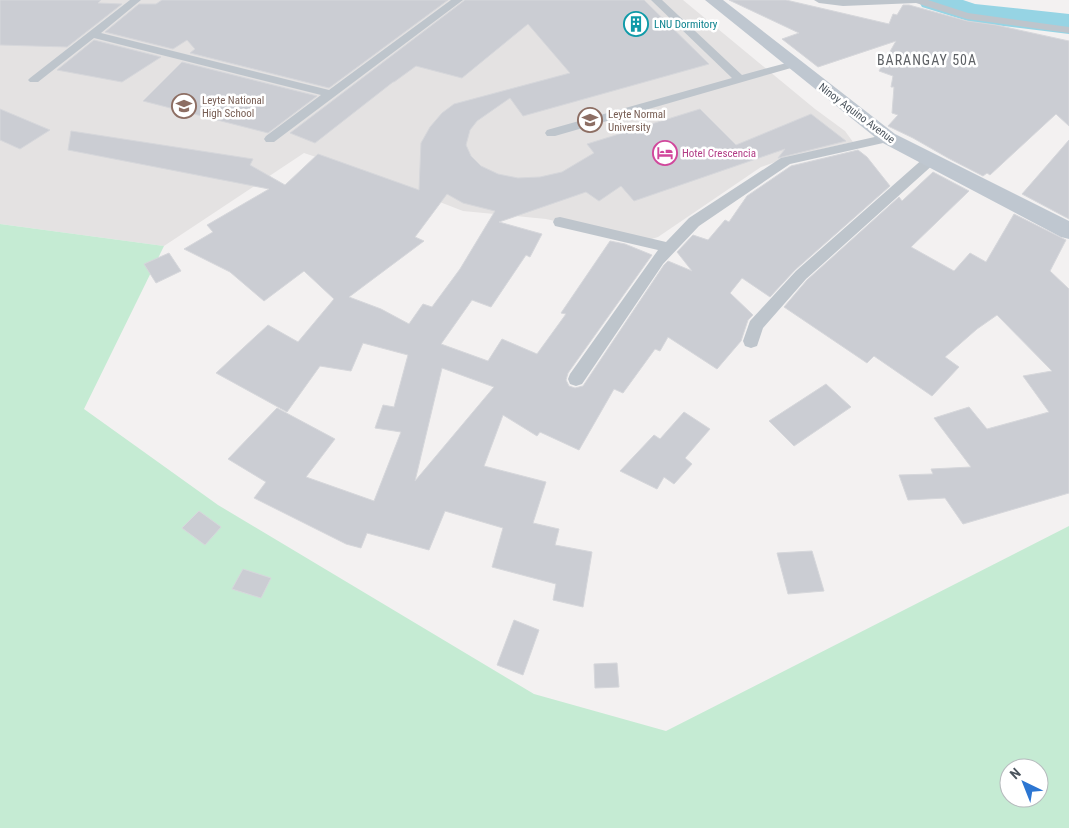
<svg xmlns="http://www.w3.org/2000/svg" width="1069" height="828" font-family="'Roboto Condensed',sans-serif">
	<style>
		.education { fill: #e4e2e2 }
		.green { fill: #c5ebd3; fill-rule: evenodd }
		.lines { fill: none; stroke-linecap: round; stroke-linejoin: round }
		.river { fill: #96d4e4; fill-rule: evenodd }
		.building { fill: #cbcdd3; stroke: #d6d7db; fill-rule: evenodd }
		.service { fill: #bec5cc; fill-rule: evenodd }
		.secondary { fill: #bfc7d0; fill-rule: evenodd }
		.labels { text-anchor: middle; stroke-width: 5; stroke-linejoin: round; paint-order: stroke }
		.far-culture-label { font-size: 11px; fill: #0d838f; stroke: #fff; text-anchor: start }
		.far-education-label { font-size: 11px; fill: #785e54; stroke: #fff; text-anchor: start }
		.far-street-label { font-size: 11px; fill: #4b545d; stroke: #fff }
		.far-hotel-label { font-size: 11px; fill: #b23c85; stroke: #fff; text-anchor: start }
		.far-quarter-label { font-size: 14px; letter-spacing: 1px; fill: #5e6165; stroke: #fff }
	</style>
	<rect width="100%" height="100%" fill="#f3f1f1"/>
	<!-- education -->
	<polygon class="education" points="0,0 683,0 815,109 845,131 853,142 792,156 761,167 658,237 645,241 546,219 463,211 370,175 304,153 164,246 0,224"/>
	<!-- green -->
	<path class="green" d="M 0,224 L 164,246 L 84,409 L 218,505 L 534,694 L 666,731 L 1069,526 L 1069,828 L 0,828 ZM 1009,768 L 1039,768 L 1039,798 L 1009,798 Z"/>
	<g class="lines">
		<!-- river -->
		<polygon class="river" points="918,0 963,0 975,4 1069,14 1069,34 971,22 922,7"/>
	</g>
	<!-- building -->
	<g class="building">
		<polygon points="0,0 101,0 98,3 122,4 67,47 0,45"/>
		<polygon points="162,0 448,0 329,88 190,53 195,49 187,40 173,49 105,32 139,4 156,4"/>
		<path d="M 465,0 L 644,0 L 709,64 L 523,116 L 510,98 L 477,121 L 470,130 L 466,145 L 471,156 L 481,166 L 498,174 L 518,178 L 540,177 L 562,172 L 594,153 L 587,144 L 700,109 L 736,145 L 811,114 L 846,141 L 778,158 L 785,149 L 634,201 L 621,186 L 599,201 L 586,192 L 499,222 L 542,234 L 530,257 L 526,255 L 491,307 L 472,300 L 441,344 L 488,361 L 502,339 L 537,354 L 566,314 L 561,313 L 610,241 L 625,244 L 652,255 L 568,373 L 566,380 L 569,386 L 575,388 L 583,386 L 664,265 L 668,261 L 692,271 L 677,252 L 693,235 L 708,240 L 725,220 L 729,222 L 747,196 L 791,166 L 858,150 L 867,157 L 890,186 L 795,270 L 770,297 L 742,278 L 730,293 L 753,315 L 748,320 L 741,341 L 717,369 L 668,337 L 660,351 L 655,349 L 623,393 L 614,389 L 579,450 L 540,432 L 537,436 L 503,415 L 484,466 L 546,482 L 533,523 L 559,529 L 555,545 L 592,552 L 583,607 L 553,600 L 556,584 L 492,567 L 503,528 L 445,511 L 429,550 L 367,533 L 361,548 L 346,544 L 254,498 L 266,482 L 228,459 L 277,408 L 335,439 L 306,477 L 374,501 L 401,432 L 375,428 L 383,405 L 394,407 L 408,355 L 363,343 L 351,371 L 320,366 L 287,412 L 216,373 L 268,325 L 298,342 L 334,299 L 304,271 L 264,301 L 230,272 L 184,249 L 213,232 L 207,225 L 269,189 L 68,150 L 71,131 L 253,159 L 250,165 L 285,185 L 318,154 L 419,190 L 421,143 L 430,127 L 442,113 L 454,104 L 570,73 L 528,24 L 462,78 L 416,66 L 394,82 L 393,82 L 315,143 L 290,133 ZM 447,194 L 463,203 L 495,211 L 460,269 L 432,307 L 423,304 L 409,324 L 381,309 L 349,297 L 424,241 L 415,237 ZM 442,368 L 494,387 L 415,481 Z"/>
		<polygon points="729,0 786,0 889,24 893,14 897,15 903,5 909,5 967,21 996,25 1069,41 1069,126 1056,114 990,175 987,173 983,176 948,158 913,138 888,126 898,115 892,113 894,87 891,87 893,76 879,71 896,41 818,67 782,39 799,33"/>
		<polygon points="94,40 161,57 122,82 57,70"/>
		<polygon points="182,62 317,96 268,133 143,101"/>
		<polygon points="0,109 50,130 20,149 0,140"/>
		<polygon points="1069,140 1069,219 1022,194"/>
		<polygon points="933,172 969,191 911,247 954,271 970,253 986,262 1014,214 1066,240 1050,271 1069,289 1069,493 963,524 945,498 908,500 899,475 933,474 931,469 971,467 934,418 969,407 987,429 1049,412 1023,376 1052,371 997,315 977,329 945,357 959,367 932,396 874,356 867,363 784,307 807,280 899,197 902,201"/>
		<polygon points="169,253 181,271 156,283 144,264"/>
		<polygon points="826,384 851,407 794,446 769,421"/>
		<polygon points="684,412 710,429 685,458 692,464 674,484 664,477 657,489 620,471 654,435 660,439"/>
		<polygon points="199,511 221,527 205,545 182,528"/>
		<polygon points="812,551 824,591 788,594 777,553"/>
		<polygon points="243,569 271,578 261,598 232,589"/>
		<polygon points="514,620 539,630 523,675 497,665"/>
		<polygon points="617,663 619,687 595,688 594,664"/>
	</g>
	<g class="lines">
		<!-- service -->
		<g class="service">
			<polygon points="130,0 141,0 101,33 329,90 451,0 463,0 274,142 266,142 264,139 266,136 321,95 94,38 38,82 30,82 28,80 30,78"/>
			<polygon points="651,0 662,0 742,75 794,61 800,64 798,66 555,136 547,136 545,133 547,130 732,78"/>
			<polygon points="814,0 928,0 968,13 1069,27 1069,33 967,19 916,3 843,6 819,3"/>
			<polygon points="888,134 894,138 892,141 790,164 699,226 663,264 582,384 576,386 570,384 568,379 570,374 658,250 555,226 553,222 555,218 560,217 666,242 689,218 781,158"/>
			<polygon points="930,156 937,160 935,163 806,279 763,328 757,346 751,348 745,346 743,341 750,321 796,271 925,157"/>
		</g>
		<!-- secondary -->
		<polygon class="secondary" points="705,0 723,0 895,134 1069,221 1069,239 1061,237 881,142"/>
	</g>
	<!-- icons -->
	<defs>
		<symbol id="building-ring" viewBox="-11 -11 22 22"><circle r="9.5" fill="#fff" stroke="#0f9aa8" stroke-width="1.5"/><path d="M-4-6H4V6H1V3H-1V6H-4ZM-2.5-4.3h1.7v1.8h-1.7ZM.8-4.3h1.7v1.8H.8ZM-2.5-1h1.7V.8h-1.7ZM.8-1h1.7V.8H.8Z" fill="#0f9aa8"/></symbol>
		<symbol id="school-ring" viewBox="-11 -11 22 22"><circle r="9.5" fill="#fff" stroke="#8d6e63" stroke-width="1.5"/><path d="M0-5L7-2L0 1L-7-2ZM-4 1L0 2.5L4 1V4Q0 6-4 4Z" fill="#8d6e63"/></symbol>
		<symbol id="university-ring" viewBox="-11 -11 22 22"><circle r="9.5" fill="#fff" stroke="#8d6e63" stroke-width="1.5"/><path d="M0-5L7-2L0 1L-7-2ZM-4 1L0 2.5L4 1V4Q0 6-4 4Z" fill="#8d6e63"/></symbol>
		<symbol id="hotel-ring" viewBox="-11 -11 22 22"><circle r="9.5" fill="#fff" stroke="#d1479c" stroke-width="1.5"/><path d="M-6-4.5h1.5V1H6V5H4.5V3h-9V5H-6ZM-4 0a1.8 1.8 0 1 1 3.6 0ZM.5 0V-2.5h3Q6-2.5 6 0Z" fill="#d1479c"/></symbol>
	</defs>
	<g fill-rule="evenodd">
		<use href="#building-ring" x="622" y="10" width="28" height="28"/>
		<use href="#school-ring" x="170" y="92" width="28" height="28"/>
		<use href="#university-ring" x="576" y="106" width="28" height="28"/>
		<use href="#hotel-ring" x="651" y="139" width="28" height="28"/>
	</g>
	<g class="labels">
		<!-- far-culture labels -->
		<g class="far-culture-label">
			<text x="654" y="28">LNU Dormitory</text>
		</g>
		<!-- far-education labels -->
		<g class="far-education-label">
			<text x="202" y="104">Leyte National<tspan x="202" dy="13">High School</tspan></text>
			<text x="608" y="118">Leyte Normal<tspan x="608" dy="13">University</tspan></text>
		</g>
		<!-- far-street labels -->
		<g class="far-street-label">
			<text transform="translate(857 113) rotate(37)" y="4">Ninoy Aquino Avenue</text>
		</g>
		<!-- far-hotel labels -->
		<g class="far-hotel-label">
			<text x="682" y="157">Hotel Crescencia</text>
		</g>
		<!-- far-quarter labels -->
		<g class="far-quarter-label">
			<text x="927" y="65">BARANGAY 50A</text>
		</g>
	</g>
	<!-- north arrow -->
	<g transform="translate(1024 783) rotate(317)"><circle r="24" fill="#ffffff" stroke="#b7bbbe"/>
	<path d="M0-4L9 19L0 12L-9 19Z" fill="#2c76d2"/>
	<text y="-8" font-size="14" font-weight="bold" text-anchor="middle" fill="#4b545d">N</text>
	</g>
</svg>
